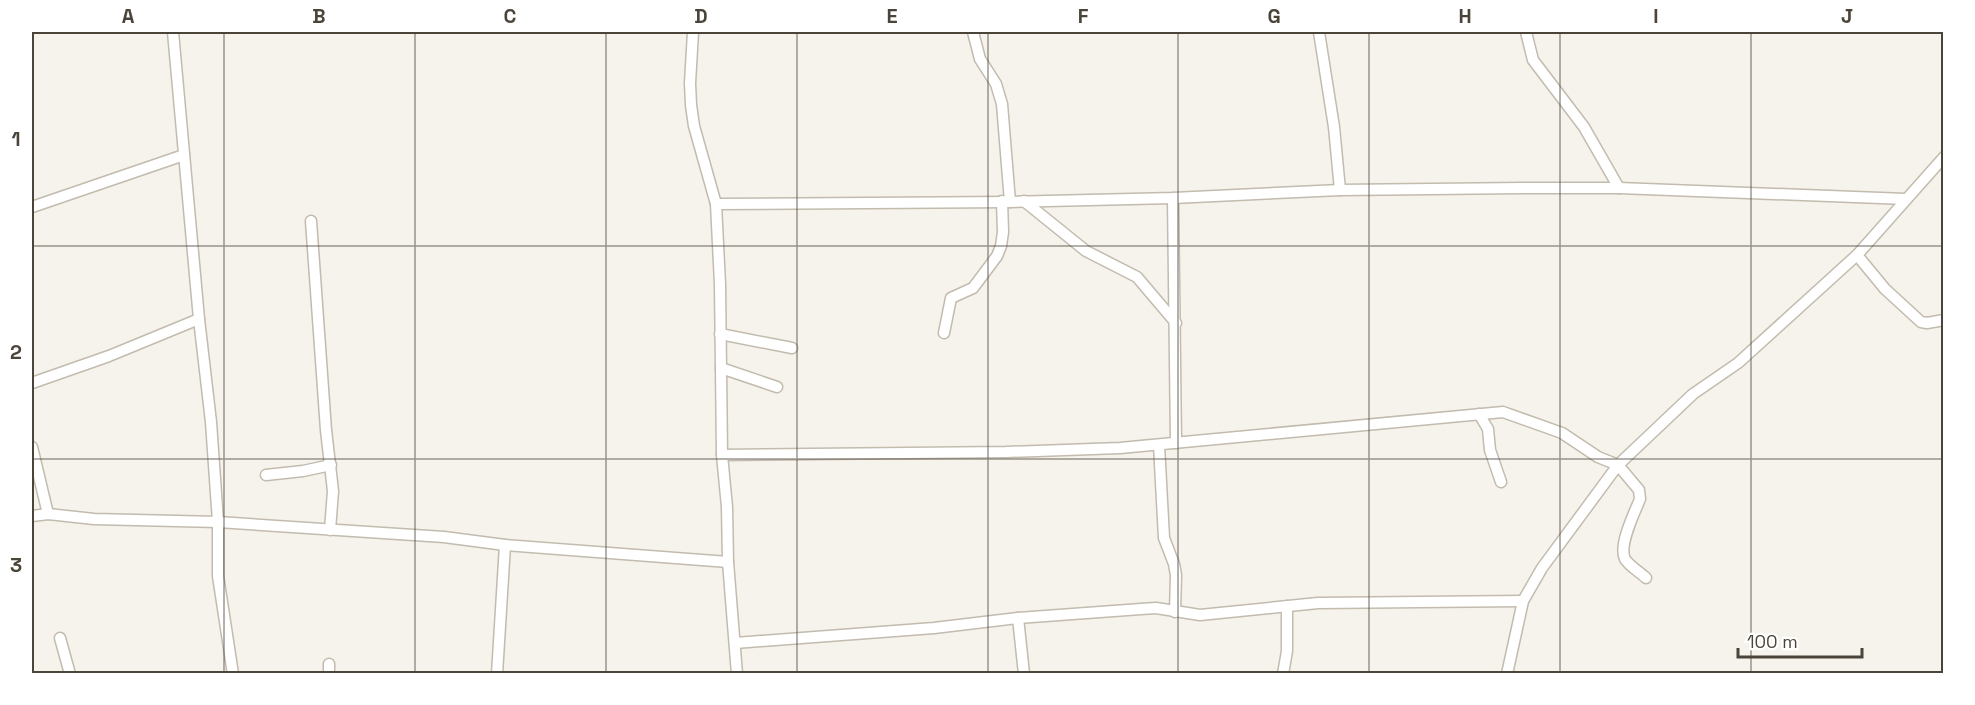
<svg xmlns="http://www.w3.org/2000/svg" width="1975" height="705" font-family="'Space Grotesk',sans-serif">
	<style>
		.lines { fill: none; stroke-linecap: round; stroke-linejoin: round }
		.minor-casing { stroke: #c2bbae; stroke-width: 13 }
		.minor { stroke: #fff; stroke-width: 10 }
		.grid { fill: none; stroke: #4b4439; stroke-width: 1.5; stroke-opacity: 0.55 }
		.neatline { fill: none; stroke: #4b4439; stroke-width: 2 }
		.grid-label { font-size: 20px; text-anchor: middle; font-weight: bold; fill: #4b4439 }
	</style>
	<rect width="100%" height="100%" fill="#f6f3ec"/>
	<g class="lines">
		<defs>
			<g id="minor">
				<polyline points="173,32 199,319 211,422 218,522 218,576 233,674"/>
				<polyline points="693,32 690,83 691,105 694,126 716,204 720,284 722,455 727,507 728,562 737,674"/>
				<polyline points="973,32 980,59 996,84 1002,104 1010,202"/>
				<polyline points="1319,32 1334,127 1340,190"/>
				<polyline points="1526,32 1533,60 1584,127 1619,188"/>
				<polyline points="1173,198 1176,443"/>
				<polyline points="1024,201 1086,251 1137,277 1176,323"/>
				<polyline points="716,204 1010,202 1173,198 1340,190 1523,188 1619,188 1906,199"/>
				<polyline points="32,207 184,155"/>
				<polyline points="311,221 326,430 333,491 330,530"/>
				<polyline points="1857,255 1885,289 1921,322 1927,323 1944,320"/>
				<polyline points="944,333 951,298 973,288 997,256 1001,246 1003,232 1002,201"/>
				<polyline points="720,334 792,348"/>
				<polyline points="721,368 777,387"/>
				<polyline points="32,383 109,356 199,319"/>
				<polyline points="1479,414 1488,429 1490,450 1501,482"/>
				<polyline points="1159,445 1164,538 1174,564 1176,575 1175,612"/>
				<polyline points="32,447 48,514"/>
				<path d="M 722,455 L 1006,452 L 1120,448 L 1503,412 L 1562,433 L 1598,457 L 1618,465 L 1639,490 L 1640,499 C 1635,512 1618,545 1625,559 C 1629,566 1640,572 1646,578"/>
				<polyline points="266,475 303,471 331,465"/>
				<polyline points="32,516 48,514 94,519 218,522 444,537 505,545 728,562"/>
				<polyline points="1018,618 1024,674"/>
				<polyline points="60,638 70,674"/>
				<polyline points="735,643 934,628 1018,618 1141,609 1156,608 1200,615 1318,603 1523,601"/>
				<polyline points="329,664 329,674"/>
				<polyline points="497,674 505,545"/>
				<polyline points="1283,674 1287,651 1287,606"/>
				<polyline points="1507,674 1523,601 1542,568 1618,465 1693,394 1738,363 1857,255 1944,157"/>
			</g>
		</defs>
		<!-- minor casing -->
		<use href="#minor" class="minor-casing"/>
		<!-- minor -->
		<use href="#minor" class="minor"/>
	</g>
	<!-- grid -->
	<path class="grid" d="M 224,32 L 224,674M 415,32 L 415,674M 606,32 L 606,674M 797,32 L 797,674M 988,32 L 988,674M 1178,32 L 1178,674M 1369,32 L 1369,674M 1560,32 L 1560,674M 1751,32 L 1751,674M 32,246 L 1944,246M 32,459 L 1944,459"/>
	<!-- border -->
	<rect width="1975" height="705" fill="none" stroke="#ffffff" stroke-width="66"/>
	<!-- scale -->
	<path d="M1738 648v9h124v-9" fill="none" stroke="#4b4439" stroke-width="3"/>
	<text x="1747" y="648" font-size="18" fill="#4b4439" stroke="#ffffff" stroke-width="4.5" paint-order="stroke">100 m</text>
	<rect x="33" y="33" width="1909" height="639" class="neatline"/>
	<g class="grid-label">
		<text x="128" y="23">A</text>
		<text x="319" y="23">B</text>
		<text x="510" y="23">C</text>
		<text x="701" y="23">D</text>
		<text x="892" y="23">E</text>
		<text x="1083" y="23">F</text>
		<text x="1274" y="23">G</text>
		<text x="1465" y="23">H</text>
		<text x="1656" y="23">I</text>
		<text x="1847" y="23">J</text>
		<text x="16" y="146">1</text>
		<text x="16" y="359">2</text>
		<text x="16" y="572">3</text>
	</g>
</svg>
